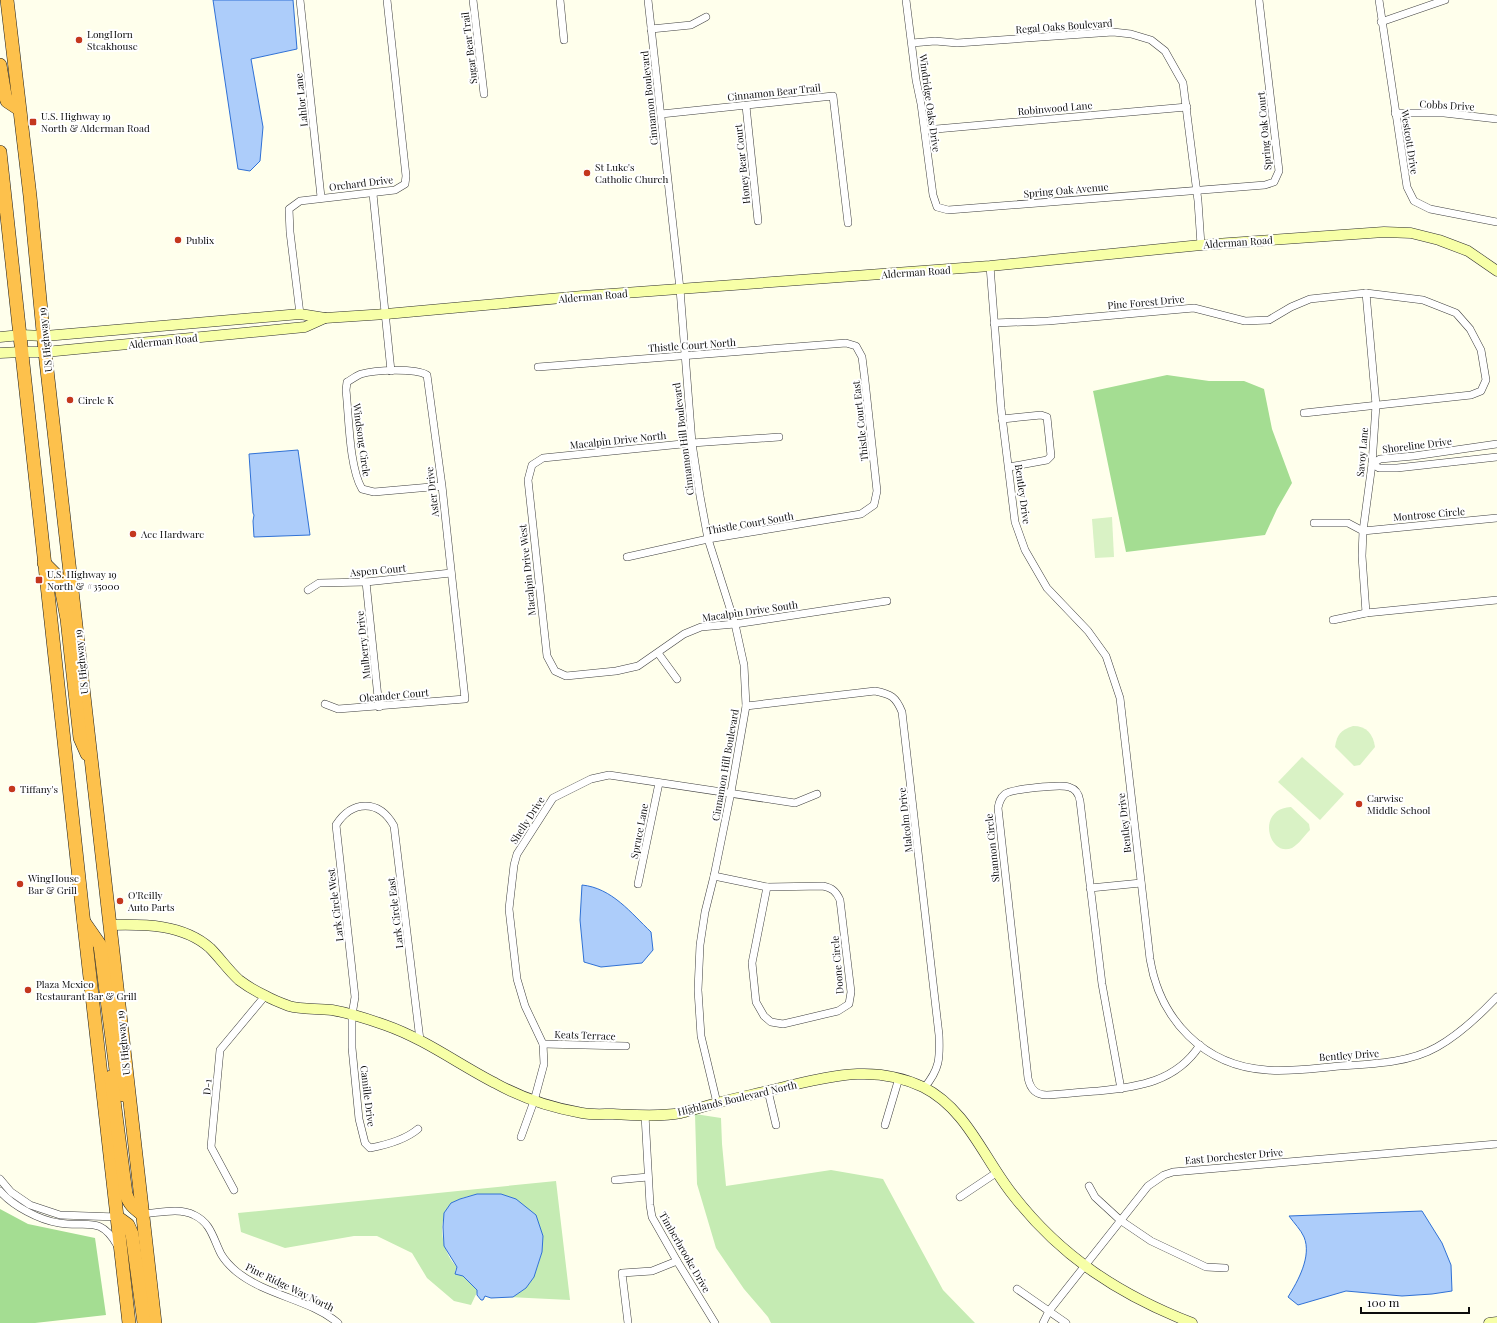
<svg xmlns="http://www.w3.org/2000/svg" width="1497" height="1323" font-family="'Playfair Display',serif">
	<style>
		.green { fill: #c5ebb3 }
		.forest { fill: #a4dd92 }
		.pitch { fill: #d9f2c5 }
		.water { fill: #adcdfa; stroke: #3071d5 }
		.lines { fill: none; stroke-linecap: round; stroke-linejoin: round }
		.street-casing { stroke: #3f3f3f; stroke-width: 8 }
		.secondary-casing { stroke: #2e2e2e; stroke-width: 11 }
		.highway-casing { stroke: #1d1d1d; stroke-width: 14 }
		.street { stroke: #fff; stroke-width: 7 }
		.secondary { stroke: #f7ffa7; stroke-width: 10 }
		.highway { stroke: #fdc14c; stroke-width: 13 }
		.poi-dot { fill: #c4371d; stroke: #fff; stroke-width: 1.5 }
		.labels { text-anchor: middle; stroke-width: 4; stroke-linejoin: round; paint-order: stroke }
		.street-label { font-size: 10px; fill: #0c0c0c; stroke: #fff }
		.poi-label { font-size: 10px; fill: #0c0c0c; stroke: #fff; text-anchor: start }
	</style>
	<rect width="100%" height="100%" fill="#ffffec"/>
	<!-- green -->
	<g class="green">
		<polygon points="695,1114 721,1118 722,1144 726,1186 831,1170 883,1179 943,1290 975,1323 771,1323 768,1317 744,1289 716,1248 697,1184"/>
		<path d="M 556,1181 L 570,1300 L 507,1297 C 533,1294 543,1258 543,1236 L 501,1194 C 487,1195 471,1193 458,1200 C 434,1213 440,1250 457,1267 L 455,1271 L 463,1276 L 478,1290 L 471,1305 L 454,1301 L 427,1278 L 412,1253 L 377,1236 L 354,1236 L 285,1248 L 241,1232 L 238,1213 Z"/>
	</g>
	<!-- forest -->
	<g class="forest">
		<polygon points="1167,375 1209,381 1244,381 1264,389 1272,429 1292,483 1277,509 1265,535 1126,552 1093,391"/>
		<polygon points="0,1209 28,1224 95,1238 106,1315 35,1323 0,1323"/>
	</g>
	<!-- pitch -->
	<g class="pitch">
		<polygon points="1112,517 1114,557 1095,558 1092,519"/>
		<path d="M 1353,726 C 1367,726 1373,734 1375,747 L 1360,765 L 1354,766 L 1335,747 C 1337,734 1341,730 1353,726 Z"/>
		<polygon points="1302,757 1344,794 1320,820 1278,782"/>
		<path d="M 1291,807 L 1309,824 L 1310,830 C 1304,836 1299,844 1292,848 C 1269,858 1255,809 1291,807 Z"/>
	</g>
	<!-- water -->
	<g class="water">
		<polygon points="213,0 293,0 297,49 251,59 263,127 260,161 250,171 238,169"/>
		<polygon points="298,450 310,535 254,537 253,521 254,515 253,513 249,454"/>
		<path d="M 582,885 C 612,888 631,913 651,932 L 653,950 L 642,963 L 601,967 L 584,962 L 580,920 Z"/>
		<polygon points="477,1194 501,1194 516,1199 536,1215 543,1236 542,1252 534,1277 526,1288 513,1297 491,1298 485,1296 483,1300 481,1300 477,1295 477,1290 463,1276 455,1274 457,1267 444,1246 443,1227 444,1213 451,1203 460,1199"/>
		<path d="M 1422,1211 L 1442,1243 L 1451,1265 L 1452,1291 L 1432,1294 L 1402,1296 L 1346,1291 L 1298,1305 L 1288,1297 C 1298,1281 1312,1256 1304,1237 C 1301,1230 1294,1223 1289,1216 Z"/>
	</g>
	<g class="lines">
		<defs>
			<g id="street">
				<polyline points="300,0 321,197"/>
				<polyline points="473,0 484,94"/>
				<polyline points="560,0 564,40"/>
				<polyline points="648,0 680,289 692,443 700,496 708,539 735,624 744,665 746,706 731,792 714,876 705,912 700,945 698,990 701,1036 717,1103"/>
				<polyline points="906,0 916,80 921,104 933,195 937,207 948,210 1265,185 1274,182 1279,171 1259,0"/>
				<polyline points="1379,0 1407,187 1414,201 1430,209 1497,222"/>
				<polyline points="1381,22 1445,0"/>
				<polyline points="651,29 691,25 706,17"/>
				<polyline points="912,43 935,41 957,43 1113,32 1131,34 1151,40 1165,51 1183,83 1198,201 1201,245"/>
				<polyline points="746,106 758,221"/>
				<polyline points="1395,113 1444,113 1497,119"/>
				<polyline points="661,114 833,96 848,223"/>
				<polyline points="925,130 1187,107"/>
				<polyline points="373,194 391,371"/>
				<path d="M 990,266 L 1001,408 L 1015,522 L 1025,550 L 1047,588 L 1088,631 L 1106,656 L 1120,698 L 1150,959 C 1160,1020 1204,1066 1267,1070 C 1291,1072 1316,1068 1340,1066 C 1372,1064 1409,1063 1437,1047 C 1460,1034 1479,1016 1497,997"/>
				<polyline points="300,314 290,232 289,209 300,201 395,190 405,184 406,176 387,0"/>
				<polyline points="994,323 1048,321 1194,308 1245,321 1269,320 1291,307 1310,299 1366,293 1423,300 1456,313 1470,329 1481,350 1486,380 1481,391 1471,395 1304,413"/>
				<polyline points="538,367 846,343 856,346 862,357 865,381 877,491 874,505 861,514 708,539 627,557"/>
				<polyline points="1002,419 1041,415 1047,417 1051,456 1047,460 1009,467"/>
				<polyline points="779,437 692,443 543,458 532,465 528,480 547,656 555,671 566,676 616,671 638,666 684,634 701,627 735,624 887,601"/>
				<polyline points="1497,444 1414,456 1380,459 1372,464 1379,468 1397,468 1497,457"/>
				<polyline points="1314,523 1348,523 1363,531 1497,518"/>
				<polyline points="366,582 379,707"/>
				<polyline points="308,590 319,583 366,582 451,573"/>
				<polyline points="1366,613 1362,556 1363,531 1372,464 1376,405 1366,293"/>
				<polyline points="1333,620 1366,613 1497,600"/>
				<polyline points="658,653 677,679"/>
				<path d="M 325,704 L 338,709 L 465,699 L 442,486 L 427,375 C 414,368 375,370 361,374 C 356,376 352,379 347,382 L 346,390 C 349,416 349,467 362,489 L 374,492 L 442,486"/>
				<path d="M 746,706 L 875,691 C 891,694 896,697 902,712 L 939,1035 C 940,1058 940,1069 924,1088"/>
				<polyline points="714,876 767,887"/>
				<polyline points="638,884 659,783"/>
				<path d="M 823,886 C 832,888 836,891 840,900 L 851,992 L 849,1004 L 838,1011 L 783,1024 L 771,1022 L 764,1016 L 756,1002 L 752,963 L 767,887 Z"/>
				<polyline points="1090,888 1141,883"/>
				<polyline points="543,1044 626,1046"/>
				<path d="M 1121,1089 L 1102,984 L 1080,801 C 1079,794 1076,789 1069,787 C 1061,784 1011,789 1005,794 C 1000,798 999,803 998,808 L 1028,1078 C 1030,1088 1035,1095 1047,1095 C 1064,1094 1081,1092 1098,1091 C 1138,1087 1176,1082 1200,1045"/>
				<polyline points="768,1091 776,1125"/>
				<polyline points="645,1115 650,1205 652,1217 677,1261 715,1323"/>
				<polyline points="885,1125 899,1078"/>
				<path d="M 418,1129 C 405,1140 386,1145 370,1148 L 365,1143 L 359,1119 L 352,1048 L 352,1015 L 355,997 L 336,825 C 352,800 379,799 394,826 L 420,1040"/>
				<polyline points="521,1137 534,1101 544,1064 543,1044 525,1006 517,979 509,909 514,865 517,854 553,798 591,779 609,775 795,803 817,794"/>
				<polyline points="0,1179 11,1192 30,1205 60,1215 117,1217"/>
				<polyline points="615,1180 648,1177"/>
				<polyline points="1089,1186 1095,1197 1120,1220 1151,1241 1206,1267 1225,1268"/>
				<polyline points="234,1190 211,1147 220,1050 265,996"/>
				<path d="M 0,1191 C 13,1206 39,1220 59,1223 C 87,1228 100,1215 117,1245"/>
				<polyline points="960,1197 996,1173"/>
				<path d="M 142,1214 C 158,1213 179,1207 194,1215 C 211,1223 213,1238 221,1254 C 225,1261 231,1267 237,1272 C 267,1296 309,1299 338,1323"/>
				<polyline points="1017,1289 1066,1323"/>
				<polyline points="628,1323 622,1273 652,1271 677,1261"/>
				<polyline points="1043,1323 1049,1311 1148,1186 1164,1175 1173,1172 1497,1144"/>
			</g>
			<g id="secondary">
				<polyline points="0,337 21,335 45,336 300,314 325,318 386,314 583,296 990,266 1201,245 1384,232 1411,233 1439,240 1468,251 1497,271"/>
				<polyline points="0,353 22,352 45,352 305,327 325,318"/>
				<path d="M 110,925 C 144,924 183,924 210,948 C 220,958 228,970 239,980 C 247,986 257,992 266,996 C 273,1000 281,1003 289,1006 C 302,1010 318,1008 332,1010 C 349,1013 368,1019 385,1025 C 425,1039 458,1064 495,1083 C 522,1098 552,1108 582,1113 C 592,1115 603,1114 613,1114 C 635,1115 660,1117 681,1113 C 693,1110 705,1106 717,1103 C 739,1097 762,1093 784,1087 C 832,1076 875,1064 923,1087 C 967,1109 984,1159 1013,1195 C 1061,1257 1120,1295 1192,1323"/>
				<polyline points="1489,1323 1497,1322"/>
			</g>
			<g id="highway">
				<polyline points="7,0 30,196 45,352 155,1323"/>
				<polyline points="0,65 5,95 7,101 19,109"/>
				<path d="M 0,152 C 44,542 83,933 129,1323"/>
				<polyline points="44,563 57,576 60,582 67,619 80,738 87,754"/>
				<polyline points="84,922 100,945 117,1078 123,1095"/>
				<path d="M 111,1077 L 126,1194 C 129,1204 134,1208 142,1214"/>
				<polyline points="117,1217 128,1225 132,1234 144,1323"/>
			</g>
		</defs>
		<!-- street casing -->
		<use href="#street" class="street-casing"/>
		<!-- secondary casing -->
		<use href="#secondary" class="secondary-casing"/>
		<!-- highway casing -->
		<use href="#highway" class="highway-casing"/>
		<!-- street -->
		<use href="#street" class="street"/>
		<!-- secondary -->
		<use href="#secondary" class="secondary"/>
		<!-- highway -->
		<use href="#highway" class="highway"/>
	</g>
	<!-- markers -->
	<g class="poi-dot">
		<circle cx="79" cy="40" r="4"/>
		<rect x="29" y="118" width="8" height="8" rx="2"/>
		<circle cx="587" cy="173" r="4"/>
		<circle cx="178" cy="240" r="4"/>
		<circle cx="70" cy="400" r="4"/>
		<circle cx="133" cy="534" r="4"/>
		<rect x="35" y="576" width="8" height="8" rx="2"/>
		<circle cx="12" cy="789" r="4"/>
		<circle cx="1359" cy="804" r="4"/>
		<circle cx="20" cy="884" r="4"/>
		<circle cx="120" cy="901" r="4"/>
		<circle cx="28" cy="990" r="4"/>
	</g>
	<g class="labels">
		<!-- street labels -->
		<g class="street-label">
			<text transform="translate(1064 26) rotate(-4)" y="4">Regal Oaks Boulevard</text>
			<text transform="translate(469 48) rotate(-97)" y="4">Sugar Bear Trail</text>
			<text transform="translate(774 92) rotate(-6)" y="4">Cinnamon Bear Trail</text>
			<text transform="translate(649 98) rotate(-96)" y="4">Cinnamon Boulevard</text>
			<text transform="translate(301 100) rotate(-96)" y="4">Lahlor Lane</text>
			<text transform="translate(930 103) rotate(82)" y="4">Windridge Oaks Drive</text>
			<text transform="translate(1447 105) rotate(3)" y="4">Cobbs Drive</text>
			<text transform="translate(1055 108) rotate(-5)" y="4">Robinwood Lane</text>
			<text transform="translate(1264 131) rotate(-95)" y="4">Spring Oak Court</text>
			<text transform="translate(1410 142) rotate(81)" y="4">Westcott Drive</text>
			<text transform="translate(742 164) rotate(-96)" y="4">Honey Bear Court</text>
			<text transform="translate(361 183) rotate(-7)" y="4">Orchard Drive</text>
			<text transform="translate(1066 190) rotate(-5)" y="4">Spring Oak Avenue</text>
			<text transform="translate(1238 242) rotate(-4)" y="4">Alderman Road</text>
			<text transform="translate(916 272) rotate(-4)" y="4">Alderman Road</text>
			<text transform="translate(593 296) rotate(-5)" y="4">Alderman Road</text>
			<text transform="translate(1146 302) rotate(-5)" y="4">Pine Forest Drive</text>
			<text transform="translate(45 340) rotate(-96)" y="4">US Highway 19</text>
			<text transform="translate(163 341) rotate(-6)" y="4">Alderman Road</text>
			<text transform="translate(692 345) rotate(-4)" y="4">Thistle Court North</text>
			<text transform="translate(860 421) rotate(-96)" y="4">Thistle Court East</text>
			<text transform="translate(683 439) rotate(-97)" y="4">Cinnamon Hill Boulevard</text>
			<text transform="translate(362 440) rotate(82)" y="4">Windsong Circle</text>
			<text transform="translate(618 440) rotate(-6)" y="4">Macalpin Drive North</text>
			<text transform="translate(1417 445) rotate(-7)" y="4">Shoreline Drive</text>
			<text transform="translate(1362 452) rotate(-85)" y="4">Savoy Lane</text>
			<text transform="translate(432 492) rotate(-97)" y="4">Aster Drive</text>
			<text transform="translate(1023 494) rotate(82)" y="4">Bentley Drive</text>
			<text transform="translate(1429 514) rotate(-5)" y="4">Montrose Circle</text>
			<text transform="translate(750 523) rotate(-10)" y="4">Thistle Court South</text>
			<text transform="translate(378 570) rotate(-5)" y="4">Aspen Court</text>
			<text transform="translate(527 570) rotate(-96)" y="4">Macalpin Drive West</text>
			<text transform="translate(750 611) rotate(-8)" y="4">Macalpin Drive South</text>
			<text transform="translate(363 645) rotate(-96)" y="4">Mulberry Drive</text>
			<text transform="translate(81 662) rotate(-96)" y="4">US Highway 19</text>
			<text transform="translate(394 695) rotate(-5)" y="4">Oleander Court</text>
			<text transform="translate(725 765) rotate(-80)" y="4">Cinnamon Hill Boulevard</text>
			<text transform="translate(527 820) rotate(-57)" y="4">Shelly Drive</text>
			<text transform="translate(905 820) rotate(-96)" y="4">Malcolm Drive</text>
			<text transform="translate(1124 823) rotate(-96)" y="4">Bentley Drive</text>
			<text transform="translate(639 831) rotate(-79)" y="4">Spruce Lane</text>
			<text transform="translate(992 848) rotate(-96)" y="4">Shannon Circle</text>
			<text transform="translate(335 905) rotate(-97)" y="4">Lark Circle West</text>
			<text transform="translate(395 913) rotate(-97)" y="4">Lark Circle East</text>
			<text transform="translate(837 965) rotate(-95)" y="4">Doone Circle</text>
			<text transform="translate(585 1035) rotate(2)" y="4">Keats Terrace</text>
			<text transform="translate(123 1043) rotate(-96)" y="4">US Highway 19</text>
			<text transform="translate(1349 1055) rotate(-4)" y="4">Bentley Drive</text>
			<text transform="translate(207 1087) rotate(-85)" y="4">D-1</text>
			<text transform="translate(368 1096) rotate(83)" y="4">Camille Drive</text>
			<text transform="translate(737 1098) rotate(-13)" y="4">Highlands Boulevard North</text>
			<text transform="translate(1234 1156) rotate(-5)" y="4">East Dorchester Drive</text>
			<text transform="translate(685 1252) rotate(60)" y="4">Timberbrooke Drive</text>
			<text transform="translate(290 1287) rotate(26)" y="4">Pine Ridge Way North</text>
		</g>
		<!-- poi labels -->
		<g class="poi-label">
			<text x="87" y="38">LongHorn<tspan x="87" dy="12">Steakhouse</tspan></text>
			<text x="41" y="120">U.S. Highway 19<tspan x="41" dy="12">North &amp; Alderman Road</tspan></text>
			<text x="595" y="171">St Luke's<tspan x="595" dy="12">Catholic Church</tspan></text>
			<text x="186" y="244">Publix</text>
			<text x="78" y="404">Circle K</text>
			<text x="141" y="538">Ace Hardware</text>
			<text x="47" y="578">U.S. Highway 19<tspan x="47" dy="12">North &amp; #35000</tspan></text>
			<text x="20" y="793">Tiffany's</text>
			<text x="1367" y="802">Carwise<tspan x="1367" dy="12">Middle School</tspan></text>
			<text x="28" y="882">WingHouse<tspan x="28" dy="12">Bar &amp; Grill</tspan></text>
			<text x="128" y="899">O'Reilly<tspan x="128" dy="12">Auto Parts</tspan></text>
			<text x="36" y="988">Plaza Mexico<tspan x="36" dy="12">Restaurant Bar &amp; Grill</tspan></text>
		</g>
	</g>
	<!-- scale -->
	<path d="M1361 1307v6h108v-6" fill="none" stroke="#0c0c0c" stroke-width="2"/>
	<text x="1367" y="1307" font-size="12" fill="#0c0c0c" stroke="#ffffff" stroke-width="3" paint-order="stroke">100 m</text>
</svg>
